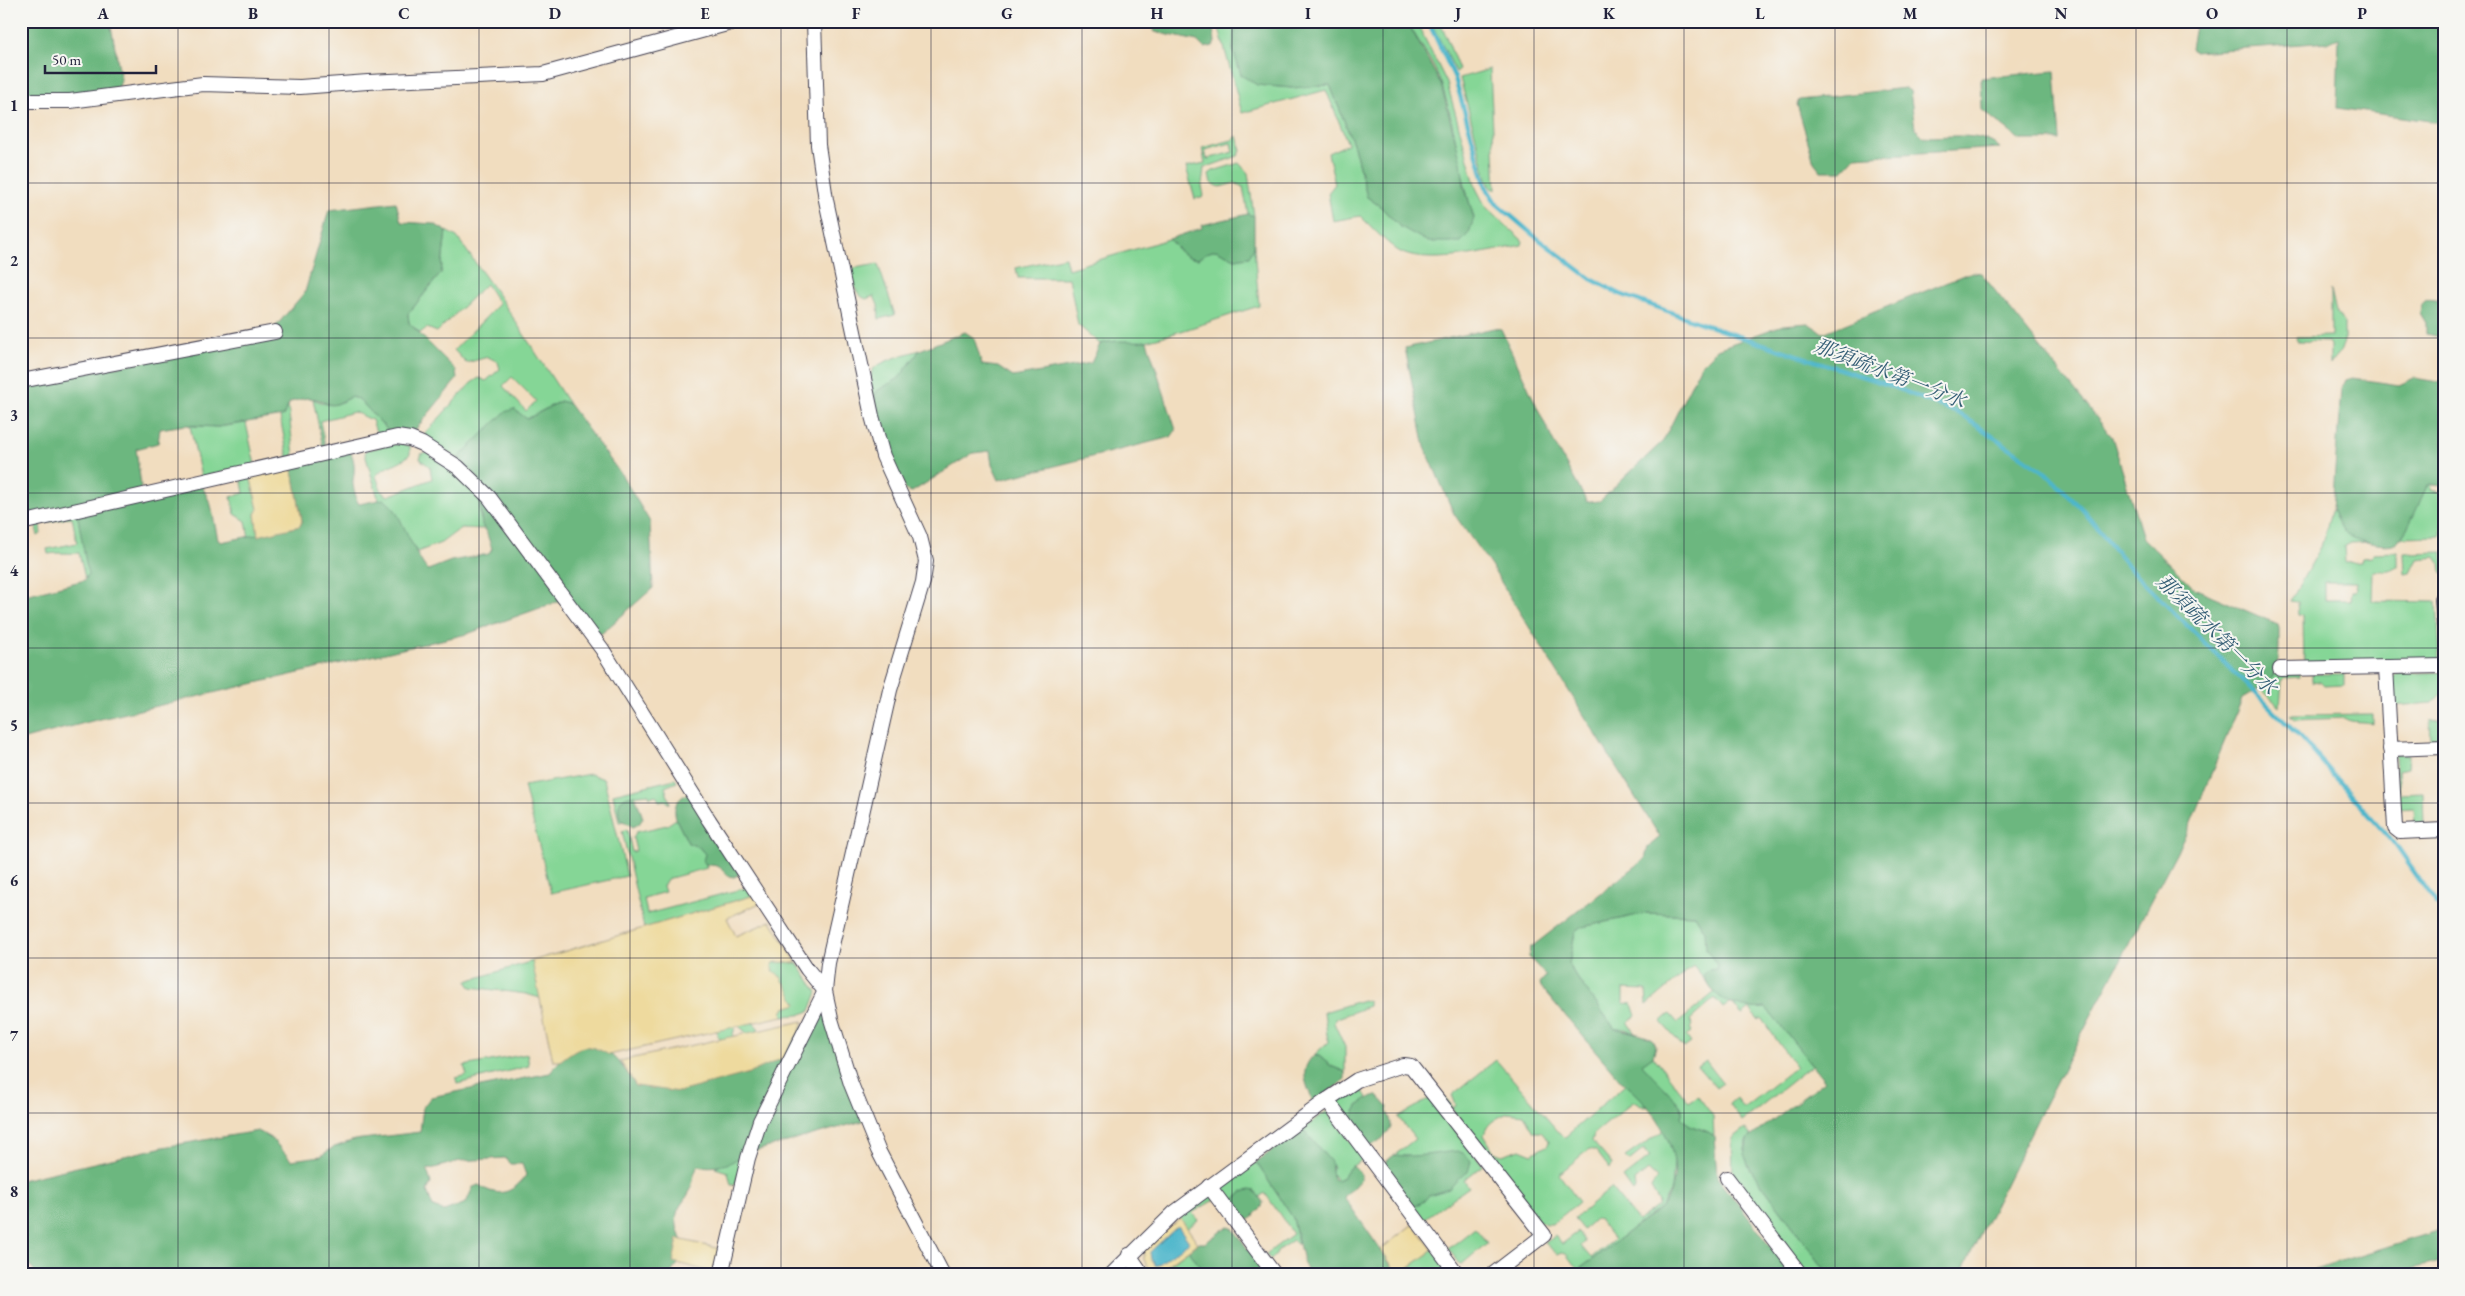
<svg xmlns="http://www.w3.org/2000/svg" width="2465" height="1296" font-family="'EB Garamond','Noto Serif JP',serif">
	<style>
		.green { fill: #85d696; stroke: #547c68; fill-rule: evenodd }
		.forest { fill: #6cb77f; stroke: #476c5d; fill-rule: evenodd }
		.sand { fill: #eeda9e; stroke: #887e6c }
		.water { fill: #4db6cb; stroke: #386c83 }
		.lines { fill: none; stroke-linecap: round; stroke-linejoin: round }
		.stream { stroke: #4db6cb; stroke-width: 4.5 }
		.street-casing { stroke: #413e4f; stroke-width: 16 }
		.street { stroke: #fff; stroke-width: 14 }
		.grid { fill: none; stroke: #22223b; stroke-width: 1; stroke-opacity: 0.55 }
		.labels { text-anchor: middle; stroke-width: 4; stroke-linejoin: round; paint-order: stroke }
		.water-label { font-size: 20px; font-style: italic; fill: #335d75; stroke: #f6f6f2 }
		.neatline { fill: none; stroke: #22223b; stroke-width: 2 }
		.grid-label { font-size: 16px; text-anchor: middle; font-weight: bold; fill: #22223b }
	</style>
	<rect width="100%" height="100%" fill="#f6f6f2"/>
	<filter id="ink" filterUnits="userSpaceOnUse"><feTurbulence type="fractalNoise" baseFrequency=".02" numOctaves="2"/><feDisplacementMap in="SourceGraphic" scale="10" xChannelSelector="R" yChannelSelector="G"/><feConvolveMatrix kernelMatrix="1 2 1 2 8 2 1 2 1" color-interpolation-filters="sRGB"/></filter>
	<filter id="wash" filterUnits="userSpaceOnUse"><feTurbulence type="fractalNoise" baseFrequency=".0096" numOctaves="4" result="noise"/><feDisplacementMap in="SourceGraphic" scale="20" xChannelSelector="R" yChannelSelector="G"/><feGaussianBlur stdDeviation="1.12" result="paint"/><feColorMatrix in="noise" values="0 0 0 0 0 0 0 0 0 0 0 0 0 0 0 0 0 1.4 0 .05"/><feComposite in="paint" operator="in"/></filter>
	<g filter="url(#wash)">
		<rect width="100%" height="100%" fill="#f1ddbf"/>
		<!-- green -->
		<g class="green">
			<path d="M 1217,21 L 1235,21 L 1233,50 L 1257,85 L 1292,88 L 1330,85 L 1354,146 L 1367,197 L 1381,207 L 1399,226 L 1474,218 C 1460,175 1456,129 1442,86 C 1435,64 1418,42 1407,21 L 1416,21 L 1447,83 L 1476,188 L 1486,207 L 1523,241 L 1522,245 C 1493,251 1422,268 1397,250 C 1383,240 1372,227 1360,216 L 1333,221 L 1328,193 L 1335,184 L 1328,153 L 1348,144 L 1326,90 L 1242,113 Z"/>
			<polygon points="1430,21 1440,21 1459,70 1456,72"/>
			<polygon points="1490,69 1496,190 1491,188 1487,179 1460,78"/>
			<path d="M 1237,136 L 1241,151 L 1238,156 L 1204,168 L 1202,186 L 1204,196 L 1195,199 L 1186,167 L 1205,163 L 1202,148 L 1232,140 ZM 1231,143 L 1233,152 L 1207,159 L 1205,150 Z"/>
			<polygon points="1239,163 1248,173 1254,216 1248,214 1243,187 1235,183 1220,187 1211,183 1209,174 1213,171"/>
			<path d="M 446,231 L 457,237 L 499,296 L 569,404 L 560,401 L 527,419 L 459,461 L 422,437 L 471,383 L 479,378 L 486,381 L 500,369 L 498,362 L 488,357 L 466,363 L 454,350 L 499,304 L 486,284 L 437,332 L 427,328 L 420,333 L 409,323 L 408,314 L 441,273 ZM 512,377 L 536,401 L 526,411 L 503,386 Z"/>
			<path d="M 1169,239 C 1179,250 1182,257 1198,259 L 1206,253 L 1216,250 L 1236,259 L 1249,256 L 1254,247 L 1259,306 C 1222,317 1186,331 1149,340 C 1132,345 1116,339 1100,344 L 1078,325 L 1069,278 L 1018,278 L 1016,268 L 1065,257 L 1068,269 Z"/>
			<path d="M 878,264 L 895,315 L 879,319 L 878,305 L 874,296 L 866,299 C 853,294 854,281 849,269 Z"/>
			<polygon points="2331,290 2336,312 2344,323 2344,341 2341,351 2330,364 2330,345 2328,342 2297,341 2296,337 2331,336"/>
			<path d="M 920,350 L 899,379 L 877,391 L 874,399 C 872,391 869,379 872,371 C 876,362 910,353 920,350 Z"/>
			<path d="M 350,397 L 359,399 L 391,434 L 378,438 L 372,420 L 354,412 L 320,421 L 326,451 L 324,452 L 313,399 C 330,406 333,408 350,397 Z"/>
			<polygon points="288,406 294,455 288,458 280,417"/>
			<polygon points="246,423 255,465 201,477 190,426 218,427"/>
			<path d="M 399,443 L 410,446 L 410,454 C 400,465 385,464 376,476 L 382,492 L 388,496 L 432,479 L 430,467 L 420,459 L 421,454 L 426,452 L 454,470 L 480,495 L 480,516 L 484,529 L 461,528 L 441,543 L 417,552 L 384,499 L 379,501 L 365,454 L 366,450 Z"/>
			<polygon points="250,475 258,509 255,514 258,536 249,538 246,521 235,514 231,497 244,493 241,477"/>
			<polygon points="2431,485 2430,490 2444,493 2441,536 2400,537 2427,486"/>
			<path d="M 2332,509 C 2341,532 2348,535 2370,542 L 2350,543 L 2344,546 L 2345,563 L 2361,562 L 2362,557 L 2372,556 L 2373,553 L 2397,552 L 2397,566 L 2390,570 L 2373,571 L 2372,601 L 2437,602 L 2440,659 L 2438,662 L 2304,664 L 2303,616 L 2299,615 L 2298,602 L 2290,601 L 2321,547 ZM 2325,582 L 2356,582 L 2357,590 L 2352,590 L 2351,600 L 2325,600 Z"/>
			<path d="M 77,512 L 89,575 L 85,578 L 79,553 C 68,554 60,552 48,554 L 47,549 L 77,543 L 72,517 L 40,524 L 41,534 L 38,536 L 35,522 Z"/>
			<polygon points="2444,552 2444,574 2441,574 2440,563 2436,557 2418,559 2411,573 2405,574 2404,553"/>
			<polygon points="2444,672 2444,692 2433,703 2393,706 2392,679 2396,674"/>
			<polygon points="2276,673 2300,673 2300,677 2285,678 2282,681 2280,707 2260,688"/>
			<polygon points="2312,674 2344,674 2344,685 2324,686 2320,682 2312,681"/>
			<path d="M 2373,714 L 2373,724 C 2364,720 2352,724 2344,718 L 2294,720 L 2290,715 Z"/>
			<polygon points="2444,720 2444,741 2431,742 2430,721"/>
			<polygon points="2395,754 2409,754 2408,768 2398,770 2400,794 2423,793 2424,825 2414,825 2413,808 2398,809"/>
			<polygon points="590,774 604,779 627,876 551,893 524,786"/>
			<polygon points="675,779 677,782 665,787 670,803 669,804 666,800 659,801 656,795 650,797 649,794 630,796 625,821 619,822 613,794"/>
			<polygon points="676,819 688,843 699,847 705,854 704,861 707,868 667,879 663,886 665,892 644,898 647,914 749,887 755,895 644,928 622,831 627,829 632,852 636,851 633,838 636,832 667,825"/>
			<polygon points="1647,913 1695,915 1705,931 1812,1065 1742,1121 1729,1104 1736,1098 1743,1108 1796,1067 1761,1018 1758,1020 1750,1009 1742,1015 1731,1002 1723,1008 1715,998 1690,1020 1693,1025 1690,1028 1692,1031 1686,1036 1691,1043 1684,1048 1661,1022 1670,1014 1678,1023 1715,992 1693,966 1647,1005 1646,990 1623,989 1623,1003 1632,1004 1636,1016 1628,1023 1636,1035 1626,1029 1615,1029 1575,975 1569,964 1575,932 1582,927"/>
			<polygon points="596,942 542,1008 540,998 526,994 471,987 467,981"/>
			<polygon points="776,962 797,963 817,992 810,1011 799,1015 783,1016 782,1012 785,1008 796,1004 772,972 772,964"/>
			<polygon points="1363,1000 1369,1002 1369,1006 1335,1019 1334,1023 1345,1047 1345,1072 1331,1066 1319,1056 1313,1056 1328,1042 1324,1012"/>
			<polygon points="754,1023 759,1029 755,1034 749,1035 739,1026 735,1027 732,1038 721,1041 717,1034 716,1026"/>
			<polygon points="527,1054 529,1066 457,1084 456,1078 467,1075 464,1066"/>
			<path d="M 1653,1056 L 1689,1102 L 1698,1096 L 1713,1116 L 1714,1136 C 1702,1126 1692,1131 1681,1117 C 1682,1114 1683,1111 1682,1109 C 1681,1103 1648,1073 1641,1064 Z"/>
			<path d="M 1496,1060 L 1564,1138 L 1626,1084 L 1637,1092 L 1648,1107 L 1633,1102 L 1594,1134 L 1592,1141 L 1612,1164 L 1610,1169 L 1596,1151 L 1589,1149 L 1559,1174 L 1579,1202 L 1552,1224 L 1546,1224 L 1538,1221 L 1425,1074 L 1454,1108 L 1456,1105 L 1452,1095 ZM 1508,1113 L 1524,1115 L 1534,1132 L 1541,1132 L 1549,1141 L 1548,1145 L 1532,1154 L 1520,1149 L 1502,1155 L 1494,1152 L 1484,1135 C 1487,1122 1497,1118 1508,1113 Z"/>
			<polygon points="1706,1061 1723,1083 1716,1088 1698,1067"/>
			<polygon points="1357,1085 1367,1097 1358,1106 1351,1126 1334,1104 1340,1094"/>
			<polygon points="1431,1098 1483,1165 1464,1180 1469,1187 1424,1219 1382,1165 1415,1139 1398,1117"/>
			<polygon points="1327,1111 1364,1159 1349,1168 1343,1177 1337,1180 1331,1173 1333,1167 1303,1129"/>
			<path d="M 1745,1128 L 1752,1137 L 1749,1138 C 1742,1150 1745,1157 1750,1169 L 1829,1275 L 1809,1275 L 1733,1176 L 1732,1138 Z"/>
			<polygon points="1664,1130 1670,1143 1674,1160 1672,1188 1661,1207 1578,1270 1566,1254 1562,1253 1558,1255 1545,1243 1555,1236 1562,1244 1578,1232 1585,1242 1581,1246 1591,1258 1614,1239 1599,1220 1595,1219 1583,1230 1574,1219 1611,1188 1638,1221 1658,1206 1659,1202 1651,1188 1657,1178 1648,1170 1635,1181 1636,1189 1633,1192 1623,1178 1650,1157 1644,1149 1629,1161 1625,1157"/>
			<polygon points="744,1154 735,1185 731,1185 728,1172 715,1168"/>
			<polygon points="1256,1162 1293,1218 1298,1244 1293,1240 1278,1250 1276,1255 1271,1260 1266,1254 1293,1234 1265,1193 1259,1197 1255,1191 1243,1192 1230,1203 1221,1192 1222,1186"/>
			<polygon points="1212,1195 1214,1200 1192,1213 1198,1220 1187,1229 1180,1218 1207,1196"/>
			<polygon points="1475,1228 1487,1243 1461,1265 1448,1249"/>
			<polygon points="1189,1250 1205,1275 1155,1275"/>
			<polygon points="1433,1250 1452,1275 1399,1275"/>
		</g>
		<!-- forest -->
		<g class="forest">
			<polygon points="21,21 110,21 121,79 118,91 21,100"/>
			<polygon points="1148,21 1212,21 1215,42 1213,46 1204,48 1197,41 1155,32"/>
			<polygon points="1235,21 1407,21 1441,84 1461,162 1464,185 1474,218 1469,233 1461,242 1428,242 1399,226 1381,207 1367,197 1354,146 1330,85 1292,88 1257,85 1241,75 1233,50"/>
			<polygon points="2196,21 2444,21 2444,123 2337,108 2339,38 2329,42 2194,52 2191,48"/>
			<polygon points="2055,71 2060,140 2020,140 1982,110 1981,78"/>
			<path d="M 1905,88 L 1910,91 L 1915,128 L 1924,137 C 1949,137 1980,131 2000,148 L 1855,157 L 1842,171 L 1821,171 L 1814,162 L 1797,104 L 1799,100 Z"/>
			<path d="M 396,202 L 401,222 L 434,224 L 446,231 L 441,273 L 408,314 L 409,323 L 456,370 L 457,379 L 411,435 L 391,434 L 359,399 L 350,397 C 325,413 330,399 309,398 C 303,398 296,401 290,402 L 283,416 L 218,427 L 185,425 L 160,429 L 158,443 L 136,449 L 141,485 L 140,490 L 21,518 L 21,384 L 265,339 L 305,292 L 329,210 Z"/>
			<path d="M 1248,214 L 1254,216 L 1254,247 L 1249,257 L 1235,259 L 1216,250 L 1206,253 L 1198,259 C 1182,257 1179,250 1169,239 L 1202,228 L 1202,225 Z"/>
			<path d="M 1972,272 L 1981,273 L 2112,437 L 2143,538 L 2194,588 L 2277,624 L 2279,628 C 2279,671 2281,677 2242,699 L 2188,830 L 2046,1102 L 1960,1275 L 1829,1275 L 1750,1169 L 1744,1154 L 1749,1138 L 1825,1081 L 1766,1008 C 1742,1011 1710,1000 1704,974 L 1708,970 L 1716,969 L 1717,965 L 1706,949 L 1705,931 L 1695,915 L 1647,913 L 1582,927 L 1575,932 L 1569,964 L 1575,975 L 1615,1029 C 1619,1028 1650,1037 1652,1039 C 1654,1041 1655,1044 1656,1046 L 1653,1056 L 1642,1064 C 1649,1073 1681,1103 1682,1109 C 1683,1111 1682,1114 1681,1117 C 1692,1131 1702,1126 1714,1136 L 1717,1177 L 1793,1275 L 1572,1275 C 1592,1259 1613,1244 1633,1228 C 1642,1221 1653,1215 1661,1207 C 1696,1168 1656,1106 1622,1082 L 1541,987 L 1540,983 L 1546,976 L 1529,957 L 1530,948 L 1645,859 L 1648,847 L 1660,837 L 1491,566 L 1454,514 L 1425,447 L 1405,348 L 1494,328 L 1501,329 L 1553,441 L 1587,502 L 1600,501 L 1663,441 L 1701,365 L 1717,349 L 1783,325 L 1808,323 L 1823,333 Z"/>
			<polygon points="2427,300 2444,302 2444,338 2426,334 2426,323 2420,313 2421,304"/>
			<path d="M 965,332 L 974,338 L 982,365 L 998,367 L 1013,377 L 1091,363 L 1100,344 C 1115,339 1131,342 1147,341 L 1176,430 L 1171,437 L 999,480 L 992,465 L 990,451 L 973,453 L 912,492 L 905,490 L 888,456 L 874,399 L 877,391 L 899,378 L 920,350 Z"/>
			<path d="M 2352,378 L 2399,385 L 2414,378 L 2444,383 L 2444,486 L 2431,485 L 2427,486 C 2418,504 2411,527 2397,542 C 2389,549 2357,541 2348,535 C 2340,529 2336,518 2332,509 L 2341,389 L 2345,380 Z"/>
			<path d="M 561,401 L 569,404 L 623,477 L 650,522 L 653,588 L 601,634 L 593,629 L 568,598 L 467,634 L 92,721 L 21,740 L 21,596 L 85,580 L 88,575 L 77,512 L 202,486 L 211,505 L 218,540 L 221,542 L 300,526 L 302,521 L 292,466 L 350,451 C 355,459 355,471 353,480 C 352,486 356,495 357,501 L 359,504 L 384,499 C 388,503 392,506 395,510 C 402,521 421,566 428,570 L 451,561 L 489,554 L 492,549 L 487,534 L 482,525 L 477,477 L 459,461 L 459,457 L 505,412 L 514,409 L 527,419 Z"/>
			<path d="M 688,793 L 740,874 L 734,877 L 728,876 C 722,867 718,865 707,865 L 703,861 L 705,854 L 699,847 L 688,843 C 680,824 663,807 688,793 Z"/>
			<path d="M 635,795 L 643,818 L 639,824 L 633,827 L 620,819 C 617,804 618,797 635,795 Z"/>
			<path d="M 824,1003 L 863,1121 L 744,1154 C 729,1166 717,1168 698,1166 C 693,1174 693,1183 690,1191 C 683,1205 674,1207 677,1226 C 678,1234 683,1241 684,1248 C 685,1261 674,1266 670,1275 L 37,1275 L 21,1254 L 21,1180 L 163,1147 L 258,1131 L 272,1139 L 291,1160 L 321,1156 L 332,1148 L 354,1140 L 420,1132 L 423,1107 L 431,1097 L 550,1073 C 557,1065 568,1049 579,1047 C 606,1040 624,1067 636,1086 L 800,1031 ZM 505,1158 L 511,1164 L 522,1164 L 526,1175 C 513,1194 497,1198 479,1185 L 473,1187 L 466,1203 L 444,1211 L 433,1207 L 427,1191 L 431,1183 L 427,1170 L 460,1161 Z"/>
			<path d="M 1313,1056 L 1319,1056 L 1331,1066 L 1345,1072 L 1345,1080 L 1313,1103 C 1307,1083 1298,1072 1313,1056 Z"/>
			<path d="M 1377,1095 L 1388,1107 C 1386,1113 1389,1114 1390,1119 C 1395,1133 1379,1140 1370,1147 L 1351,1126 C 1353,1109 1361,1099 1377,1095 Z"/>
			<polygon points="1303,1129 1331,1162 1333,1179 1337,1180 1343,1177 1349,1168 1353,1166 1361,1174 1361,1179 1344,1197 1398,1275 1309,1275 1303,1261 1293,1218 1256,1162"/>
			<path d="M 1458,1151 L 1465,1154 L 1471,1161 L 1468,1172 L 1459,1178 L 1449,1189 L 1429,1195 L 1424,1201 L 1417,1205 L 1410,1204 L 1382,1165 L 1394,1155 C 1416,1158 1436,1153 1458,1151 Z"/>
			<polygon points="1250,1190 1255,1191 1263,1202 1262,1207 1255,1214 1254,1217 1244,1223 1230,1203 1243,1192"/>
			<polygon points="1228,1226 1232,1227 1262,1269 1259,1275 1205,1275 1189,1250 1198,1243 1205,1243"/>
			<polygon points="2444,1229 2444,1261 2385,1275 2296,1275"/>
		</g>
		<!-- sand -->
		<g class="sand">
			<polygon points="292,466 302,521 300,526 258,536 255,514 258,509 250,475"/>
			<path d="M 755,895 L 760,903 L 727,918 L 736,936 L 771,921 L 797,963 L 776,962 L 772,964 L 773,972 L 781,977 L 797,1004 L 785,1008 L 782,1012 L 783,1016 L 609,1055 C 586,1041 579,1046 560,1061 L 553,1061 L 532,961 Z"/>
			<polygon points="803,1021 800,1031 783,1058 750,1073 679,1092 636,1086 620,1061"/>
			<polygon points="1180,1218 1198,1243 1154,1275 1144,1260 1144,1249"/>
			<polygon points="1413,1224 1433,1250 1398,1275 1381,1249"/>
			<polygon points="678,1239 721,1249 715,1273 673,1262"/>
		</g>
		<!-- water -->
		<polygon class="water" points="1178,1226 1189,1242 1156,1266 1151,1259 1150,1252"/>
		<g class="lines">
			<!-- stream -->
			<polyline class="stream" points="1428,21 1455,78 1486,187 1496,203 1532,234 1591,279 1620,294 1726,332 1889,385 1960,414 2045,472 2083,510 2133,572 2300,737 2394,843 2444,915"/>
		</g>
	</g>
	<g filter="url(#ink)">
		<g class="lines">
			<defs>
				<g id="street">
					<polyline points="814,21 818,145 826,200 872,416 883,456 920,537 926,561 923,582 890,690 828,963 825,991 831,1019 851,1084 878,1150 943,1275"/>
					<polyline points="21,101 70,101 203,84 300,87 368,82 543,74 738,21"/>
					<polyline points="21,381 275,332"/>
					<polyline points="21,523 397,437 410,439 422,444 458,467 489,497 602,649 709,820 807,969 825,991"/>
					<polyline points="2442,599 2444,624"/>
					<polyline points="2386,667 2395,828 2400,832 2444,830"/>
					<polyline points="2280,669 2444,666"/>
					<polyline points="2390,749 2444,747"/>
					<polyline points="1327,1100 1458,1275"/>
					<polyline points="1727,1178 1801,1275"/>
					<polyline points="1209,1186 1275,1275"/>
					<polyline points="1129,1255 1143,1275"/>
					<polyline points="721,1275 748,1158 760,1121 825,991"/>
					<polyline points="1111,1275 1174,1213 1327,1100 1357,1080 1403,1065 1411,1066 1544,1235 1492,1275"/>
				</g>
			</defs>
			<!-- street casing -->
			<use href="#street" class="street-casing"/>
			<!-- street -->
			<use href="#street" class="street"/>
		</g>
	</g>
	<!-- grid -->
	<path class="grid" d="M 178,21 L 178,1275M 329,21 L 329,1275M 479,21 L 479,1275M 630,21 L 630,1275M 781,21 L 781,1275M 931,21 L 931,1275M 1082,21 L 1082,1275M 1232,21 L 1232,1275M 1383,21 L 1383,1275M 1534,21 L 1534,1275M 1684,21 L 1684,1275M 1835,21 L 1835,1275M 1986,21 L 1986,1275M 2136,21 L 2136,1275M 2287,21 L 2287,1275M 21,183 L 2444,183M 21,338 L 2444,338M 21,493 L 2444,493M 21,648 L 2444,648M 21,803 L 2444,803M 21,958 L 2444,958M 21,1113 L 2444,1113"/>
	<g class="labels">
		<!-- water labels -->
		<g class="water-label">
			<text transform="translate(1890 373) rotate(21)" y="7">那須疏水第一分水</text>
			<text transform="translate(2217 634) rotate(45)" y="7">那須疏水第一分水</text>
		</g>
	</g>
	<!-- margin -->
	<rect width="2465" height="1296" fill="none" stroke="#f6f6f2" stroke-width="55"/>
	<!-- scale -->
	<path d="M45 65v8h111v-8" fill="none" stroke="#22223b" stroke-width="2.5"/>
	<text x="52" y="65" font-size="15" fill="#22223b" stroke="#f6f6f2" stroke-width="4" paint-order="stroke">50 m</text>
	<rect x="28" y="28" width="2410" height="1240" class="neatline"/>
	<g class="grid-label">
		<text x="103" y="19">A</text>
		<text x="253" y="19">B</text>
		<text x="404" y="19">C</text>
		<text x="555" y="19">D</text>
		<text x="705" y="19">E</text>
		<text x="856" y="19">F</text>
		<text x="1007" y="19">G</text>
		<text x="1157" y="19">H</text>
		<text x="1308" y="19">I</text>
		<text x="1458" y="19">J</text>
		<text x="1609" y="19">K</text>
		<text x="1760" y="19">L</text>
		<text x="1910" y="19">M</text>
		<text x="2061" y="19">N</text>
		<text x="2212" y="19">O</text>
		<text x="2362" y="19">P</text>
		<text x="14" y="111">1</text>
		<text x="14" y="266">2</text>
		<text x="14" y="421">3</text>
		<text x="14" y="576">4</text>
		<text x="14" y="731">5</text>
		<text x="14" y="886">6</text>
		<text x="14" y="1041">7</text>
		<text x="14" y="1197">8</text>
	</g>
</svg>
